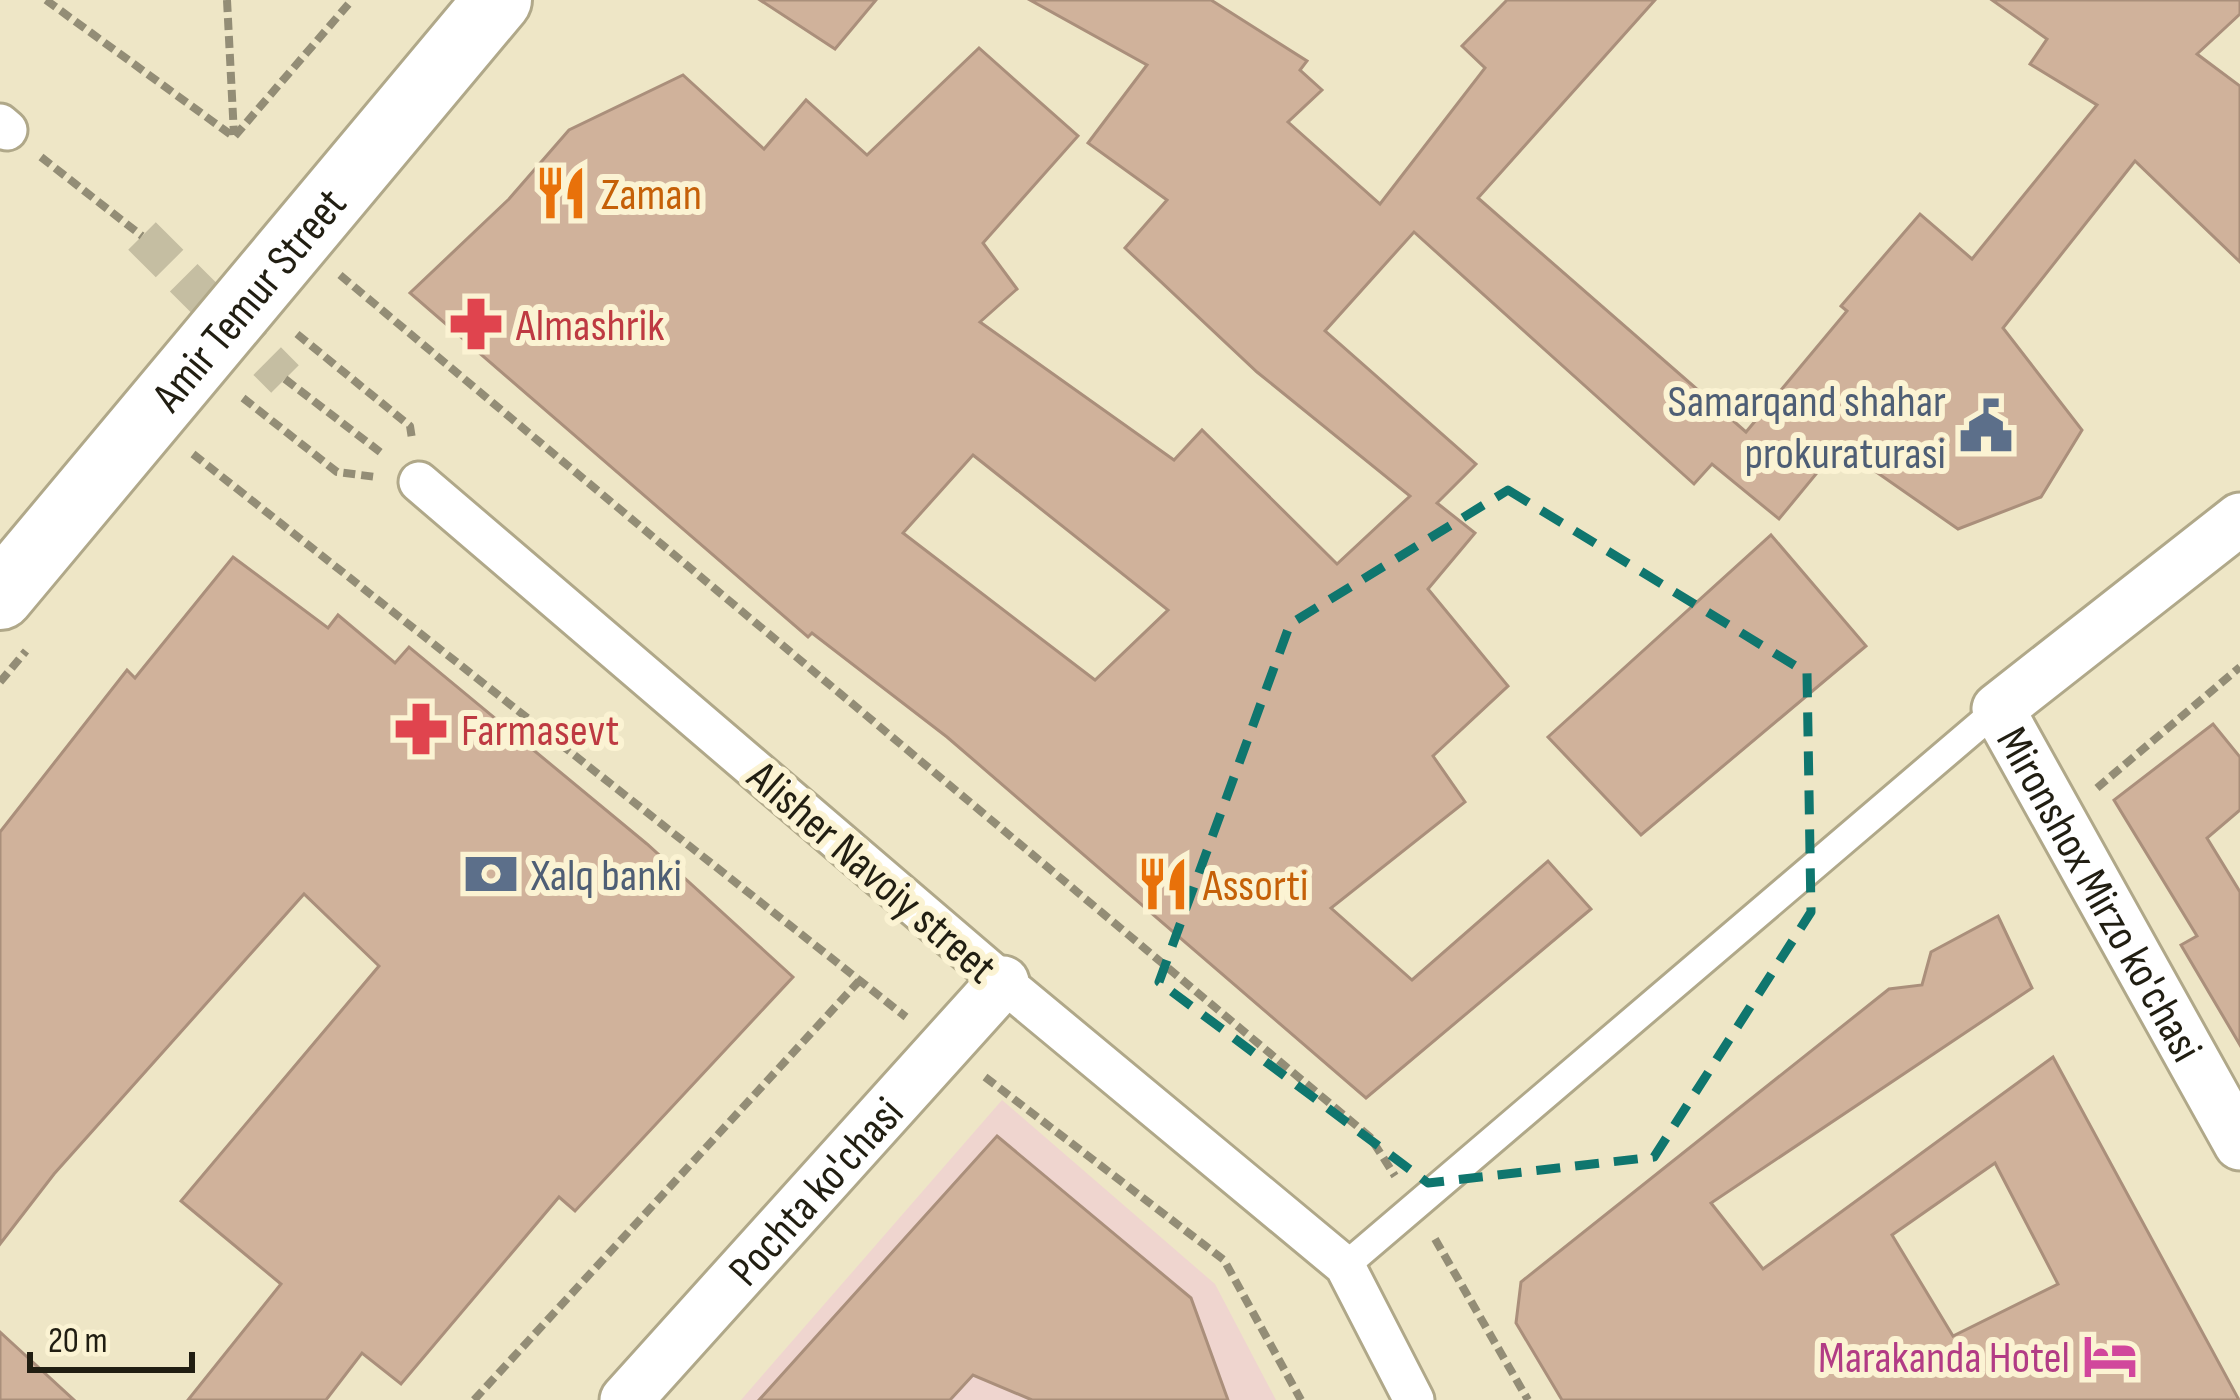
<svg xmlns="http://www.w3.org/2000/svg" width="2240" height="1400" font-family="'Sofia Sans Condensed',sans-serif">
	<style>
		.commercial { fill: #efd5cf }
		.building { fill: #d0b29b; stroke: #aa8f7b; stroke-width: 3; fill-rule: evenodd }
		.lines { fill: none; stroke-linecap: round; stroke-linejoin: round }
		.pedestrian-tunnel { stroke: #c5bea2; stroke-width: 39; stroke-dasharray: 39 20; stroke-linecap: butt }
		.service-casing { stroke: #b0a889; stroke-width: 33 }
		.pedestrian-casing { stroke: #b0a889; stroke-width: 45 }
		.minor-casing { stroke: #b0a889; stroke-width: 57 }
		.secondary-casing { stroke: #b0a889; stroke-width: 72 }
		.path { stroke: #938d76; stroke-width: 8; stroke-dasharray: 12 6; stroke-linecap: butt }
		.service { stroke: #fff; stroke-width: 27 }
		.pedestrian { stroke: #fff; stroke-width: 39 }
		.minor { stroke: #fff; stroke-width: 51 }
		.secondary { stroke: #fff; stroke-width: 66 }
		.marked { fill: none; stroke: #0f766e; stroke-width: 9; stroke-dasharray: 24 15; stroke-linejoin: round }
		.labels { text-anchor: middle; stroke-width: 12; stroke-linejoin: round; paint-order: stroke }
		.food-label { font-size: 45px; fill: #c56008; stroke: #fbf3d3; text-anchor: start }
		.street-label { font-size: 45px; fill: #211e12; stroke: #fbf3d3 }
		.health-label { font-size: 45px; fill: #be3a42; stroke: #fbf3d3; text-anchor: start }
		.service-label { font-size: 45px; fill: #4e5e75; stroke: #fbf3d3; text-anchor: end }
		.hotel-label { font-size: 45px; fill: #b23c85; stroke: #fbf3d3; text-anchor: end }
	</style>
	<rect width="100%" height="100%" fill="#eee6c6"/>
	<!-- commercial -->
	<polygon class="commercial" points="1002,1100 1215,1284 1276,1400 741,1400"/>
	<!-- building -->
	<g class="building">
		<polygon points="760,0 876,0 835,49"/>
		<path d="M 1030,0 L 1211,0 L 1307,61 L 1300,70 L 1322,90 L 1288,122 L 1380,204 L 1485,68 L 1462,46 L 1507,0 L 1655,0 L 1478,198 L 1746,432 L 1847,311 L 1841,306 L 1920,214 L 1972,259 L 2097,105 L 2030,64 L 2047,39 L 1992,0 L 2240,0 L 2240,14 L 2197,54 L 2240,86 L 2240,262 L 2135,161 L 2003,328 L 2082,430 L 2041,497 L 1958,529 L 1839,446 L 1779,519 L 1712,464 L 1694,484 L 1414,232 L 1325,331 L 1476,464 L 1437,503 L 1475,533 L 1428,589 L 1508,686 L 1433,756 L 1465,802 L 1331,908 L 1412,980 L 1548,861 L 1591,909 L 1366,1098 L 947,737 L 812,633 L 808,637 L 410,293 L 509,199 L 569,130 L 683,75 L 764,149 L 806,100 L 867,155 L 979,48 L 1078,136 L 983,243 L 1017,289 L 980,322 L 1174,460 L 1202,430 L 1337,564 L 1410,496 L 1257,372 L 1125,248 L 1167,200 L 1088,143 L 1147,65 ZM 973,455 L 1168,610 L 1095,680 L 903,533 Z"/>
		<polygon points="1771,535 1866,646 1641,835 1548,737"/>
		<polygon points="233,557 328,628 338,615 395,663 409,647 647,844 793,977 575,1211 559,1197 401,1384 362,1353 326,1400 188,1400 281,1284 181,1201 379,966 304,894 54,1174 0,1244 0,832 127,670 135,678"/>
		<polygon points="2213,724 2240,757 2240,810 2207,838 2240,892 2240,1045 2181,945 2197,936 2114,800"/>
		<path d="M 1998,916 L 2032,988 L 1711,1203 L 1763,1269 L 2053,1057 L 2239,1400 L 1562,1400 L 1516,1323 L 1521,1282 L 1889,989 L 1922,985 L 1931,952 ZM 1995,1163 L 2058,1284 L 1953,1336 L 1892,1235 Z"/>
		<polygon points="997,1136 1191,1298 1228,1400 1032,1400 973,1375 950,1400 759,1400"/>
		<polygon points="0,1332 74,1400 0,1400"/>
	</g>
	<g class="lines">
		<!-- pedestrian-tunnel -->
		<polyline class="pedestrian-tunnel" points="142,236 285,379"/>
		<defs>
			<polyline id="service" points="1345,1266 1998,709"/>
			<g id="pedestrian">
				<polyline points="0,124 7,130"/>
				<polyline points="419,482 1003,982 1345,1266 1414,1400"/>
			</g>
			<g id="minor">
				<path id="s1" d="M 2240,519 L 1998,709 L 2240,1144"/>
				<path id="s2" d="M 626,1400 L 1003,982"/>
			</g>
			<g id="secondary">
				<path id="s3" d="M 0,596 L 498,0"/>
			</g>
		</defs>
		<!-- service casing -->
		<use href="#service" class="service-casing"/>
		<!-- pedestrian casing -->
		<use href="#pedestrian" class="pedestrian-casing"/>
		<!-- minor casing -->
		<use href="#minor" class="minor-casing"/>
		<!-- secondary casing -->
		<use href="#secondary" class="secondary-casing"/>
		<!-- path -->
		<g class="path">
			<polyline points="46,0 234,137 352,0"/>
			<polyline points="227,0 234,135"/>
			<polyline points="41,157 142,236"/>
			<polyline points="340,275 1370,1137 1395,1176"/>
			<polyline points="297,334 410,426 412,439"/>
			<polyline points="285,379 384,455"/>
			<polyline points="243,398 337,472 376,477"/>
			<polyline points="193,454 906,1017"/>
			<polyline points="0,682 26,651"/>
			<polyline points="2097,788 2240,667"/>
			<polyline points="985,1077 1224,1260 1301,1400"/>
			<polyline points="1435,1239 1528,1400"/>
			<polyline points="474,1400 859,981"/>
		</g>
		<!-- service -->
		<use href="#service" class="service"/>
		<!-- pedestrian -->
		<use href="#pedestrian" class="pedestrian"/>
		<!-- minor -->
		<use href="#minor" class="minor"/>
		<!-- secondary -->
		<use href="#secondary" class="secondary"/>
	</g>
	<!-- marked area -->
	<path class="marked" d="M 1508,490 L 1807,673 L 1811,912 L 1654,1157 L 1428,1183 L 1159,982 L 1290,624 Z"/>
	<!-- icons -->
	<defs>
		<symbol id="restaurant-bare" viewBox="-9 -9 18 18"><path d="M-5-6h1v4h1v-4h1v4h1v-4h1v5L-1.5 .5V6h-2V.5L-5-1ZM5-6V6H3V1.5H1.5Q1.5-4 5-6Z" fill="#e8710a" stroke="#fbf3d3" stroke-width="2.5" paint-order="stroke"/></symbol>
		<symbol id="pharmacy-bare" viewBox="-9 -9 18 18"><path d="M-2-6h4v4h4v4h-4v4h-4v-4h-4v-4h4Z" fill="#e0444e" stroke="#fbf3d3" stroke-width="2.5" paint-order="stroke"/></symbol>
		<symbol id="civic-bare" viewBox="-9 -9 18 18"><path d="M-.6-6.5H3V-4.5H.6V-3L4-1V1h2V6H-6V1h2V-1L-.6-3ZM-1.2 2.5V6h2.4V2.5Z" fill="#5c6f8a" stroke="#fbf3d3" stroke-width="2.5" paint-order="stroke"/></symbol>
		<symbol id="bank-bare" viewBox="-9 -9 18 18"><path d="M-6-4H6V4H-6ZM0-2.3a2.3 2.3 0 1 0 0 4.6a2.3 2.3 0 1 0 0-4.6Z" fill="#5c6f8a" stroke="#fbf3d3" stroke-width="2.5" paint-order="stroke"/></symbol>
		<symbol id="hotel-bare" viewBox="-9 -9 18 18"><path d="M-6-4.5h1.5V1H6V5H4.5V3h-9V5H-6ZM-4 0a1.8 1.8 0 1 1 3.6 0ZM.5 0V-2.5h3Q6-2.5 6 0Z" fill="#d1479c" stroke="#fbf3d3" stroke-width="2.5" paint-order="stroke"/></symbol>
	</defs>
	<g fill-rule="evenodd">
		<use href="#restaurant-bare" x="523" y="155" width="76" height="76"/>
		<use href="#pharmacy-bare" x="438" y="286" width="76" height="76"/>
		<use href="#civic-bare" x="1948" y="388" width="76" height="76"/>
		<use href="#pharmacy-bare" x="383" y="691" width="76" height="76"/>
		<use href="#bank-bare" x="453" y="836" width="76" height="76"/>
		<use href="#restaurant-bare" x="1125" y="846" width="76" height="76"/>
		<use href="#hotel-bare" x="2072" y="1318" width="76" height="76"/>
	</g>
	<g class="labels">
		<!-- food labels -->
		<g class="food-label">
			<text x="601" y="209">Zaman</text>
			<text x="1203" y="900">Assorti</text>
		</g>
		<!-- street labels -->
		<g class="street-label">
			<text dy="16" stroke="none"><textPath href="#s3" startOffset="387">Amir Temur Street</textPath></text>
			<text transform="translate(873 871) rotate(41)" y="16">Alisher Navoiy street</text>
			<text dy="16" stroke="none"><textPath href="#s1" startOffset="519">Mironshox Mirzo ko'chasi</textPath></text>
			<text dy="16" stroke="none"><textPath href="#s2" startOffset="282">Pochta ko'chasi</textPath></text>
		</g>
		<!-- health labels -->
		<g class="health-label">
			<text x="516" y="340">Almashrik</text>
			<text x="461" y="745">Farmasevt</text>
		</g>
		<!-- service labels -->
		<g class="service-label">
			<text x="1946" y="416">Samarqand shahar<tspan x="1946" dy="52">prokuraturasi</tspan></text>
			<text x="531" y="890" text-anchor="start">Xalq banki</text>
		</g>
		<!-- hotel labels -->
		<g class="hotel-label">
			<text x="2070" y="1372">Marakanda Hotel</text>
		</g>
	</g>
	<!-- scale -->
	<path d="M30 1352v18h162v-18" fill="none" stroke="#211e12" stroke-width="6"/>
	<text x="48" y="1352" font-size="36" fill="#211e12" stroke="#fbf3d3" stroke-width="9" paint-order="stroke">20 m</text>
</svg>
